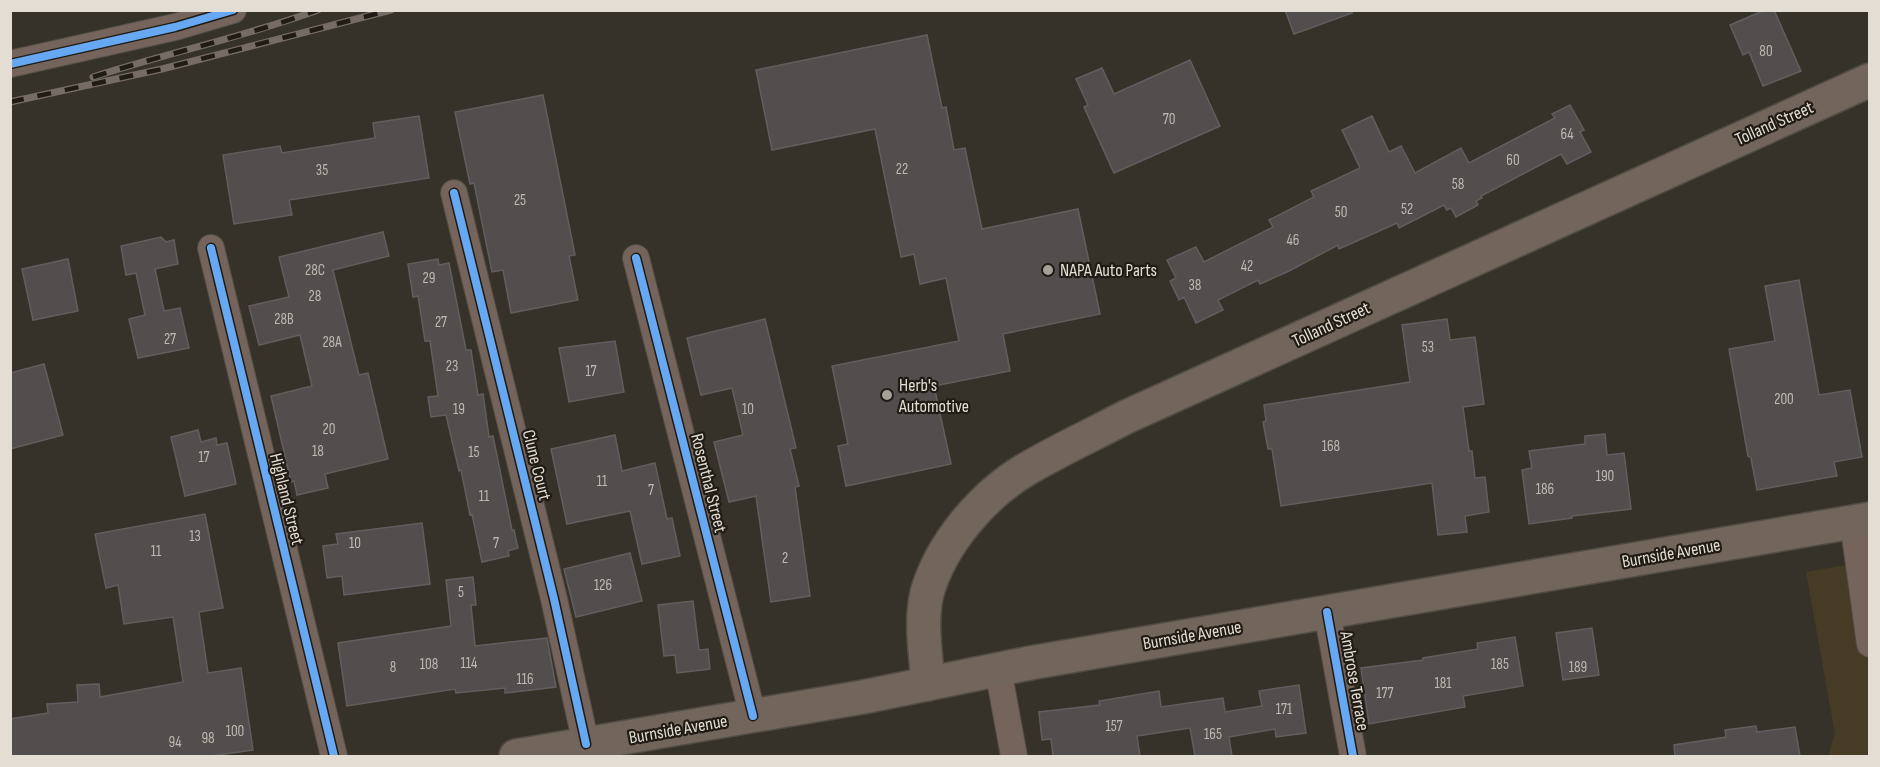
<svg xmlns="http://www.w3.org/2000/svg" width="1880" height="767" font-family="'Sofia Sans Condensed',sans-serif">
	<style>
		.built { fill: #463c26 }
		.building { fill: #524e4d; stroke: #625e5e; stroke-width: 1.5 }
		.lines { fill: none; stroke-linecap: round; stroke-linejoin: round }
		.minor-casing { stroke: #514d45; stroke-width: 28 }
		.major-casing { stroke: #514d45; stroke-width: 36 }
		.minor { stroke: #74645c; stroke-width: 26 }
		.major { stroke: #72655c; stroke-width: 33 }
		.rail-casing { stroke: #766c65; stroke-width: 7 }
		.rail { stroke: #201b14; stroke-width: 4.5; stroke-dasharray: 14; stroke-linecap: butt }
		.cycleway-casing { stroke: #201b14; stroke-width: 11 }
		.cycleway { stroke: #66a8f1; stroke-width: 8 }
		.poi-dot { fill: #a6a198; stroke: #201b14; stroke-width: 2 }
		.labels { text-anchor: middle; stroke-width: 4.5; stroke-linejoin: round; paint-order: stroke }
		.number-label { font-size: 15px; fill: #bfb9b2 }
		.street-label { font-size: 18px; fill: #e3ddd3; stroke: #201b14 }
		.poi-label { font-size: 18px; fill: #e3ddd3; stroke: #201b14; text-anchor: start }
	</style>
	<rect width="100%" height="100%" fill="#363229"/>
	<!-- built -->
	<polygon class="built" points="1869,561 1869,756 1828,756 1835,734 1806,572"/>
	<!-- building -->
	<g class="building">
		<polygon points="1285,10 1352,10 1352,13 1294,34"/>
		<polygon points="1765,10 1774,10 1801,71 1763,86 1749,52 1743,55 1730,25"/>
		<polygon points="927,35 942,108 946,107 954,150 965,148 982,229 1078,209 1100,314 1003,334 1010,371 934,386 951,464 846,486 838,446 848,444 832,366 959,341 946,278 920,284 914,254 901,257 875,129 772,150 756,70"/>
		<polygon points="1190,60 1220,126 1114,173 1084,107 1088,105 1076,79 1102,68 1114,94"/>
		<polygon points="543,95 575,255 569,256 578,300 511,313 503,270 492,272 474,183 470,184 455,112"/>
		<polygon points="1570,105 1584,130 1580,132 1591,152 1567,164 1561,154 1481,196 1482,198 1476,201 1478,205 1456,217 1451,208 1447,210 1444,205 1399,228 1397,223 1339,249 1338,245 1289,271 1260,284 1258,280 1218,300 1223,310 1196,323 1184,297 1179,300 1170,281 1176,278 1167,260 1196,247 1204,262 1273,227 1269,220 1314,197 1311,191 1360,168 1342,130 1372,116 1389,152 1401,146 1415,173 1461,148 1469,163 1555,118 1552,114"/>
		<polygon points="419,116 429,178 289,200 292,215 234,224 223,155 280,146 282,153 375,138 373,123"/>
		<polygon points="383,232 389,256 333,270 359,375 368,373 388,459 325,474 328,488 297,495 294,481 291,482 271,396 312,386 300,335 259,345 249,306 289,297 279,257"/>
		<polygon points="161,237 166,242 174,240 178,264 155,269 164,311 180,308 189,348 138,358 129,319 145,315 136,273 126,275 121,246"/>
		<polygon points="68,259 78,311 33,320 22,269"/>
		<polygon points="438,259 439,265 449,263 466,350 471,350 478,395 483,394 489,437 493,436 512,530 514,530 518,548 508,551 509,556 482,562 472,514 470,515 461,470 459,471 446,415 431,417 428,397 438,396 430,341 425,341 418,296 413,297 408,264"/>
		<polygon points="1799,280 1819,395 1850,390 1862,457 1834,462 1837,476 1757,490 1751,458 1748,456 1729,349 1775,341 1765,286"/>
		<polygon points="765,319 796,448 790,449 799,486 795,487 810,596 771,602 756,496 729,502 714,442 743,435 732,388 701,395 687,338"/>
		<polygon points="1447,319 1450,340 1475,337 1484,404 1463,407 1469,451 1472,451 1475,478 1485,477 1489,512 1465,516 1467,532 1438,535 1432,483 1281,506 1272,449 1268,449 1263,422 1266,421 1264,405 1410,382 1402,325"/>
		<polygon points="615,341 624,392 569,402 559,348"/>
		<polygon points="44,364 63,435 10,449 10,373"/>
		<polygon points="198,430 201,442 216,438 217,445 227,443 236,484 185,496 171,437"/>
		<polygon points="1605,434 1607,455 1624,453 1631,509 1572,516 1572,518 1529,524 1522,470 1532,468 1529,451 1585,444 1585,436"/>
		<polygon points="615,435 622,471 655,463 667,519 672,518 680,556 642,564 630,511 567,524 551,449"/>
		<polygon points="205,514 223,608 199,612 208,673 241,668 253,750 210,756 10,756 10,719 48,713 47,704 78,702 77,685 99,684 100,697 183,682 173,617 124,624 118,585 106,588 95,534"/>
		<polygon points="422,523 430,584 344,595 342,576 327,578 323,546 338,544 336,534"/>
		<polygon points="630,553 642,601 576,617 564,569"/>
		<polygon points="473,577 476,605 471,605 475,646 547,638 556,687 505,693 505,688 456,693 455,689 347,706 338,643 451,626 446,580"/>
		<polygon points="693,601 699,650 708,649 710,669 677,673 675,655 664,656 658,605"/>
		<polygon points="1592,628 1599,675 1563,680 1556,633"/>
		<polygon points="1515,637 1523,686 1463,696 1465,707 1369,724 1361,668 1423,660 1423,658 1478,649 1477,643"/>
		<polygon points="1299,685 1306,733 1276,737 1275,729 1229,737 1232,756 1195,756 1190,728 1137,736 1140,756 1053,756 1051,739 1042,740 1039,712 1100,705 1099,701 1159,691 1161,707 1223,698 1225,712 1262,706 1259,691"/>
		<polygon points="1756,726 1757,732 1795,727 1800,756 1675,756 1674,745 1726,737 1725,730"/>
	</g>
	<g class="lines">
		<defs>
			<g id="minor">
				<polyline points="10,64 175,27 233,10"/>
				<polyline points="454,193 554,599 586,744"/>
				<polyline points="211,248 334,756"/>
				<polyline points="636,258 753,716"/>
				<polyline points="1853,522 1870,644"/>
				<polyline points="1327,612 1353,756"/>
				<polyline points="998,669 1014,756"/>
			</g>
			<g id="major">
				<path d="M 928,684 C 926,655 920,621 927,593 C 941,544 982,496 1025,470 C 1057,451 1092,435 1126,417 L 1870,80"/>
				<polyline points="516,756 863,697 1030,663 1870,519"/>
			</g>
		</defs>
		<!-- minor casing -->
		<use href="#minor" class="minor-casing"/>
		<!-- major casing -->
		<use href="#major" class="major-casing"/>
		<!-- minor -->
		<use href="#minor" class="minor"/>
		<!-- major -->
		<use href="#major" class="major"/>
		<defs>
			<g id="rail">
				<path d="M 93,77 C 168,53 244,37 318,10"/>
				<polyline points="10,102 162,69 391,10"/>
			</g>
		</defs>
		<!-- rail casing -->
		<use href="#rail" class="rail-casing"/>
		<!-- rail -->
		<use href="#rail" class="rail"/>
		<defs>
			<g id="cycleway">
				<polyline points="10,64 175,27 233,10"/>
				<polyline points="454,193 554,599 586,744"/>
				<polyline points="211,248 334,756"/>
				<polyline points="636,258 753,716"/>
				<polyline points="1327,612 1353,756"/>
			</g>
		</defs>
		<!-- cycleway casing -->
		<use href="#cycleway" class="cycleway-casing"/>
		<!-- cycleway -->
		<use href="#cycleway" class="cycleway"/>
	</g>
	<!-- markers -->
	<g class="poi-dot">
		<circle cx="1048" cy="270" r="6"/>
		<circle cx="887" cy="395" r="6"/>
	</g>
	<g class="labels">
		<!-- number labels -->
		<g class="number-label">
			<text x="1766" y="56">80</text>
			<text x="1169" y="124">70</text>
			<text x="1567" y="139">64</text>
			<text x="1513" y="165">60</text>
			<text x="902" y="174">22</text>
			<text x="322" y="175">35</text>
			<text x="1458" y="189">58</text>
			<text x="520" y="205">25</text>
			<text x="1407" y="214">52</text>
			<text x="1341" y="217">50</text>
			<text x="1293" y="245">46</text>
			<text x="1247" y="271">42</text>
			<text x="315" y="275">28C</text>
			<text x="429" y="283">29</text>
			<text x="1195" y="290">38</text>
			<text x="315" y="301">28</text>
			<text x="284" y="324">28B</text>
			<text x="441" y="327">27</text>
			<text x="170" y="344">27</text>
			<text x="332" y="347">28A</text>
			<text x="1428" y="352">53</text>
			<text x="452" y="371">23</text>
			<text x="591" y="376">17</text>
			<text x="1784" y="404">200</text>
			<text x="459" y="414">19</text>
			<text x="748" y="414">10</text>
			<text x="329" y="434">20</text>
			<text x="1331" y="451">168</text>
			<text x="318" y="456">18</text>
			<text x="474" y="457">15</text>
			<text x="204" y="462">17</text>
			<text x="1605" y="481">190</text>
			<text x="602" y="486">11</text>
			<text x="1545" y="494">186</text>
			<text x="651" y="495">7</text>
			<text x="484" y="501">11</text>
			<text x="195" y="541">13</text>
			<text x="355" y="548">10</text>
			<text x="496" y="548">7</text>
			<text x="156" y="556">11</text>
			<text x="785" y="563">2</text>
			<text x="603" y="590">126</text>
			<text x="461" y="597">5</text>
			<text x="469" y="668">114</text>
			<text x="429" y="669">108</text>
			<text x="1500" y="669">185</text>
			<text x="393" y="672">8</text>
			<text x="1578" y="672">189</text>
			<text x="525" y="684">116</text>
			<text x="1443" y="688">181</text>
			<text x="1385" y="698">177</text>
			<text x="1284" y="714">171</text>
			<text x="1114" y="731">157</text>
			<text x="235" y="736">100</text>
			<text x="1213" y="739">165</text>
			<text x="208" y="743">98</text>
			<text x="175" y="747">94</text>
		</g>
		<!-- street labels -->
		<g class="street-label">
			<text transform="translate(1774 123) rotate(-24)" y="6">Tolland Street</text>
			<text transform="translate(1331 324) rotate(-25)" y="6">Tolland Street</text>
			<text transform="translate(537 465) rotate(76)" y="6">Clune Court</text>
			<text transform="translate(709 483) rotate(76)" y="6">Rosenthal Street</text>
			<text transform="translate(287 499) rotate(76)" y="6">Highland Street</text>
			<text transform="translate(1671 553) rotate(-10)" y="6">Burnside Avenue</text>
			<text transform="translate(1192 635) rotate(-10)" y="6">Burnside Avenue</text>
			<text transform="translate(1355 681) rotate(80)" y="6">Ambrose Terrace</text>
			<text transform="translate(678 729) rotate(-10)" y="6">Burnside Avenue</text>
		</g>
		<!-- poi labels -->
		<g class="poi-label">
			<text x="1060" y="276">NAPA Auto Parts</text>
			<text x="899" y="391">Herb's<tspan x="899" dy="21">Automotive</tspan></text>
		</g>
	</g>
	<!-- border -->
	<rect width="1880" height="767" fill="none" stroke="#e3ddd3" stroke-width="24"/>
</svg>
